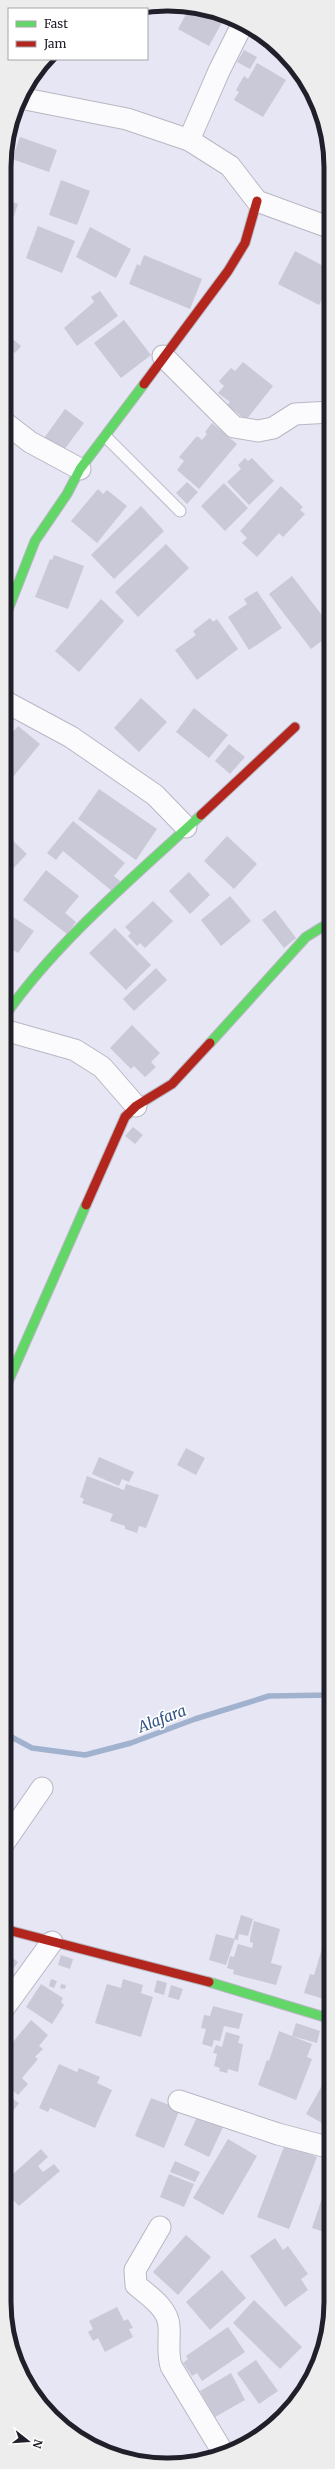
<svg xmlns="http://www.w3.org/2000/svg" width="335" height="2469" font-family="Merriweather,serif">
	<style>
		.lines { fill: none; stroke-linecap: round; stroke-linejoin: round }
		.stream { stroke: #a1b2cf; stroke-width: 5.5 }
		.building { fill: #cac9d7 }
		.lane-casing { stroke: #b8b7c2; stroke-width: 13 }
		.street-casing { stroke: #b8b7c2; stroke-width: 23 }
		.fast-casing { stroke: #b8b7c2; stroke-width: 11 }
		.jam-casing { stroke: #b8b7c2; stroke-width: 11 }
		.lane { stroke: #fbfbfe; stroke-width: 11 }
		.street { stroke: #fbfbfe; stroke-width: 21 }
		.fast { stroke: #63d668; stroke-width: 9 }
		.jam { stroke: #b3261e; stroke-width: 9 }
		.labels { text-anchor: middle; stroke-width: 3.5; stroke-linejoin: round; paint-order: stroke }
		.water-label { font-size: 15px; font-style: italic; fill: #335384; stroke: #fff }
		.rim { fill: none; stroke: #21202a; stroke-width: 5 }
	</style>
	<rect width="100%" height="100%" fill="#e7e6f5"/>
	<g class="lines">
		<!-- stream -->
		<polyline class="stream" points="4,1733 32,1748 85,1755 131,1743 195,1719 269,1696 331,1695"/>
	</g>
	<!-- building -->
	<g class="building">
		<polygon points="190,7 225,17 209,46 178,29"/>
		<polygon points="244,50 257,57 250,69 237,62"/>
		<polygon points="257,63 286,80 263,117 234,100 239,92 236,90 244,76 248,79"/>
		<polygon points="20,137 57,150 49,172 12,159"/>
		<polygon points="61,180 90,191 77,225 49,215"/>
		<polygon points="4,199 18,204 7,236 4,236"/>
		<polygon points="38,226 75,241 62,273 26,258"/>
		<polygon points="90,227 131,249 116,278 76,257"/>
		<polygon points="295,251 331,270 331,282 319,305 278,284"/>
		<polygon points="144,255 202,279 190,309 129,284 137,264 140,266"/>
		<polygon points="100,291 118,316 77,346 64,328 94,302 91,297"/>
		<polygon points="124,320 151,355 121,378 94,343"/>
		<polygon points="4,332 21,346 15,353 4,344"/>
		<polygon points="243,362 273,386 246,420 227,405 230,402 218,393 224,386 219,381 231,368 235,371"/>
		<polygon points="65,409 84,423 61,454 42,441"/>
		<polygon points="212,423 237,444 199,489 177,470 184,461 179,457 197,436 202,440 207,434 205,432"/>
		<polygon points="245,458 248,461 252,458 274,481 249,505 227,482 241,469 238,465"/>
		<polygon points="187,482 198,492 187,504 176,493"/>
		<polygon points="224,483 248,508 225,531 201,506"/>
		<polygon points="281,486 303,507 300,510 305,514 283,537 279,533 257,557 242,543 247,538 240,531"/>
		<polygon points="98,489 103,494 107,490 127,506 97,543 71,521"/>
		<polygon points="141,506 164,531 114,579 91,555"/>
		<polygon points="166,544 189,568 138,617 115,592"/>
		<polygon points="54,555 84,566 68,609 35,597 50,559 52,560"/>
		<polygon points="292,576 331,627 331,634 311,649 269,594"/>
		<polygon points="257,591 282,628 249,650 228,617 247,604 244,599"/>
		<polygon points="101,599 124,621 79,672 55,651"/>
		<polygon points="210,618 213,622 217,619 238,649 197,680 175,650 196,635 193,631"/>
		<polygon points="141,698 167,722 139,752 114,728"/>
		<polygon points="194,708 228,735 209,758 176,732"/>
		<polygon points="18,726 40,744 4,788 4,743"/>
		<polygon points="331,742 331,760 323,748"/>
		<polygon points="229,744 245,757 230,774 215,761"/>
		<polygon points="99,789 157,829 136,860 78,819"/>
		<polygon points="73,821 125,863 114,876 120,881 112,891 63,851 56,860 47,853"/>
		<polygon points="227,836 257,864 234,889 204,861"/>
		<polygon points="11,839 27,854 4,878 4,846"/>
		<polygon points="46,870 79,896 65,913 76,922 67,934 23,900"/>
		<polygon points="189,872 210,895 190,914 169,891"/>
		<polygon points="230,896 251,921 221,946 201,920"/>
		<polygon points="153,901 173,921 145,948 140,943 137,946 128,936 131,933 125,927"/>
		<polygon points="275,910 296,938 284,948 262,920"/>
		<polygon points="4,911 34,931 18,953 4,944"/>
		<polygon points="115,928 151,965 126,990 89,953"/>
		<polygon points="156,968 167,980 134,1011 123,999"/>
		<polygon points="132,1025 160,1053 151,1062 156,1067 145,1077 134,1066 131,1069 110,1048"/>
		<polygon points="133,1127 143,1135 135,1144 125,1136"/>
		<polygon points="186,1448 205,1458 196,1475 177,1465"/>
		<polygon points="99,1457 134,1472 129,1482 122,1479 119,1486 92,1474"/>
		<polygon points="87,1476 124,1490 126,1484 159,1495 146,1528 139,1526 137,1533 125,1529 125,1526 110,1521 113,1514 82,1503 84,1499 80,1497"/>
		<polygon points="241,1915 253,1919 248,1936 239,1934 238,1940 234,1939"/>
		<polygon points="254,1921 280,1929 271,1963 282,1966 276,1985 233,1974 234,1970 227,1968 230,1956 234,1957 238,1944 252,1948 253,1943 250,1942 250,1938"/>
		<polygon points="216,1934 235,1939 226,1965 209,1960"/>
		<polygon points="324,1942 331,1944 331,2001 304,1993 310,1974 314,1975"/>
		<polygon points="4,1952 18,1962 4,1982"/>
		<polygon points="61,1955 73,1959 70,1969 58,1965"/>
		<polygon points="51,1979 57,1981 54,1988 49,1986"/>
		<polygon points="123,1979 143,1985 141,1993 153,1997 141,2037 95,2023 107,1984 121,1988"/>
		<polygon points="157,1980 167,1983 164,1995 154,1992"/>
		<polygon points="41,1984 63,1998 61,2002 64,2005 52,2024 26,2007"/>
		<polygon points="61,1984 66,1985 65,1989 60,1988"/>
		<polygon points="171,1985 183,1989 179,2000 168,1997"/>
		<polygon points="213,2006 243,2014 239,2029 224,2026 220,2041 214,2040 212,2047 202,2044 206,2029 201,2028 204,2015 210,2016"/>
		<polygon points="31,2020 48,2035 39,2046 43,2049 35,2057 38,2059 22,2078 28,2084 18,2095 4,2083 4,2053"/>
		<polygon points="296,2023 320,2031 317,2043 292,2036"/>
		<polygon points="279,2031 312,2044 307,2057 312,2059 296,2100 258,2085 267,2060 269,2061"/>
		<polygon points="226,2032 240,2036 238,2043 243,2044 238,2072 228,2069 227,2073 219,2071 220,2068 214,2066 217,2054 213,2053 216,2045 222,2047"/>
		<polygon points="59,2064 77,2072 79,2068 100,2077 97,2083 112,2090 95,2128 50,2108 48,2112 39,2108"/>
		<polygon points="331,2070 331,2128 306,2114"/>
		<polygon points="4,2093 19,2103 10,2115 4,2111"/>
		<polygon points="151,2098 180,2109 164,2148 135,2136"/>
		<polygon points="198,2115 223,2127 209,2157 184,2145"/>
		<polygon points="228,2139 257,2156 223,2215 193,2198"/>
		<polygon points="285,2144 317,2157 289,2229 257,2217"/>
		<polygon points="41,2149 48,2157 38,2166 43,2172 54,2164 60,2171 19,2206 12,2199 7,2203 4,2199 4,2182"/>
		<polygon points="175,2161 200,2172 195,2182 170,2172"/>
		<polygon points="169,2174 194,2184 184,2207 160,2197"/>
		<polygon points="325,2189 331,2191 331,2234 312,2228"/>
		<polygon points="186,2235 211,2257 178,2295 153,2272"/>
		<polygon points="275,2238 283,2250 288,2246 308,2274 301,2279 308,2290 285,2307 250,2256"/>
		<polygon points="222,2270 246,2298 210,2330 186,2302"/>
		<polygon points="254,2300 302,2347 280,2369 233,2323"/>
		<polygon points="117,2307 124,2321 128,2319 133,2328 129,2329 133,2337 105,2352 98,2338 93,2341 88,2332 93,2329 89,2321"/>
		<polygon points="228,2327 245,2352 202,2381 197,2373 192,2376 183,2363 188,2359 186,2356"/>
		<polygon points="256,2360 278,2391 259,2404 237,2373"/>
		<polygon points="231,2373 245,2400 215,2417 200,2391"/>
	</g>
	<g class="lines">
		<defs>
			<polyline id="lane" points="106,437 180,511"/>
			<g id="street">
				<polyline points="20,98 127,119 189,140 230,166 257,201 331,228"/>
				<polyline points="189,140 219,71 243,23"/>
				<polyline points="163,356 234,427 258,431 273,428 295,414 331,412"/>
				<polyline points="4,422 30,442 80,469"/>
				<polyline points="4,701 71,737 155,795 186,827"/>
				<polyline points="4,1030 75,1050 102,1067 136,1106"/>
				<polyline points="4,1843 42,1788"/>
				<polyline points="4,2008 52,1942"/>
				<polyline points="179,2101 278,2134 331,2148"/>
				<path d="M 160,2227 L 135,2270 L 136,2285 C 148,2295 168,2308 169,2326 C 170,2340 167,2352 171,2366 L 224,2454"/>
			</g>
			<g id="fast">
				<polyline points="4,620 35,541 67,494 80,469 144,384"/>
				<path d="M 4,1017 C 55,943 135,876 201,815"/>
				<polyline points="210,1043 306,937 324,926 331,925"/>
				<polyline points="4,1391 86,1205"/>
				<polyline points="209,1982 331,2019"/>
			</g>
			<g id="jam">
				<polyline points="144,384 228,271 245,243 257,201"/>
				<polyline points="201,815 295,727"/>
				<polyline points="86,1205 125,1117 136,1106 172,1084 210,1043"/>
				<polyline points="4,1929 209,1982"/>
			</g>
		</defs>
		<!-- lane casing -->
		<use href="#lane" class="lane-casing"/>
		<!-- street casing -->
		<use href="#street" class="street-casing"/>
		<!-- fast casing -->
		<use href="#fast" class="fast-casing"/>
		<!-- jam casing -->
		<use href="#jam" class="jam-casing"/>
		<!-- lane -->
		<use href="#lane" class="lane"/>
		<!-- street -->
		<use href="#street" class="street"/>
		<!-- fast -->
		<use href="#fast" class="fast"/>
		<!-- jam -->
		<use href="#jam" class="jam"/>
	</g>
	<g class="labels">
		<!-- water labels -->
		<g class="water-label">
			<text transform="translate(162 1719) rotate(-21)" y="5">Alafara</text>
		</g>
	</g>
	<!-- crop -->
	<path d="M0 0H335V2469H0ZM167 11H168A156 156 0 0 1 324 167V2302A156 156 0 0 1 168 2458H167A156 156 0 0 1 11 2302V167A156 156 0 0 1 167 11Z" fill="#ededee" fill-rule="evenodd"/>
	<path class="rim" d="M167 11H168A156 156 0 0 1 324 167V2302A156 156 0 0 1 168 2458H167A156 156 0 0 1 11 2302V167A156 156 0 0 1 167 11Z"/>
	<!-- legend -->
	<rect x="8" y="8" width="140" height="52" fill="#ffffff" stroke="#a6a6aa"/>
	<rect x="16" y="21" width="20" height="6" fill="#63d668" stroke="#a6a6aa"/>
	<text x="44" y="28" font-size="12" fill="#21202a">Fast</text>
	<rect x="16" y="41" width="20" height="6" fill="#b3261e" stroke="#a6a6aa"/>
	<text x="44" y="48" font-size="12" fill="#21202a">Jam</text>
	<!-- north arrow -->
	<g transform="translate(28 2441) rotate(107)" stroke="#ffffff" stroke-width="3" paint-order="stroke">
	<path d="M0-3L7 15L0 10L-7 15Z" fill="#21202a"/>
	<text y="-6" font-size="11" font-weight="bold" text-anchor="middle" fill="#21202a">N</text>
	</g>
</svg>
